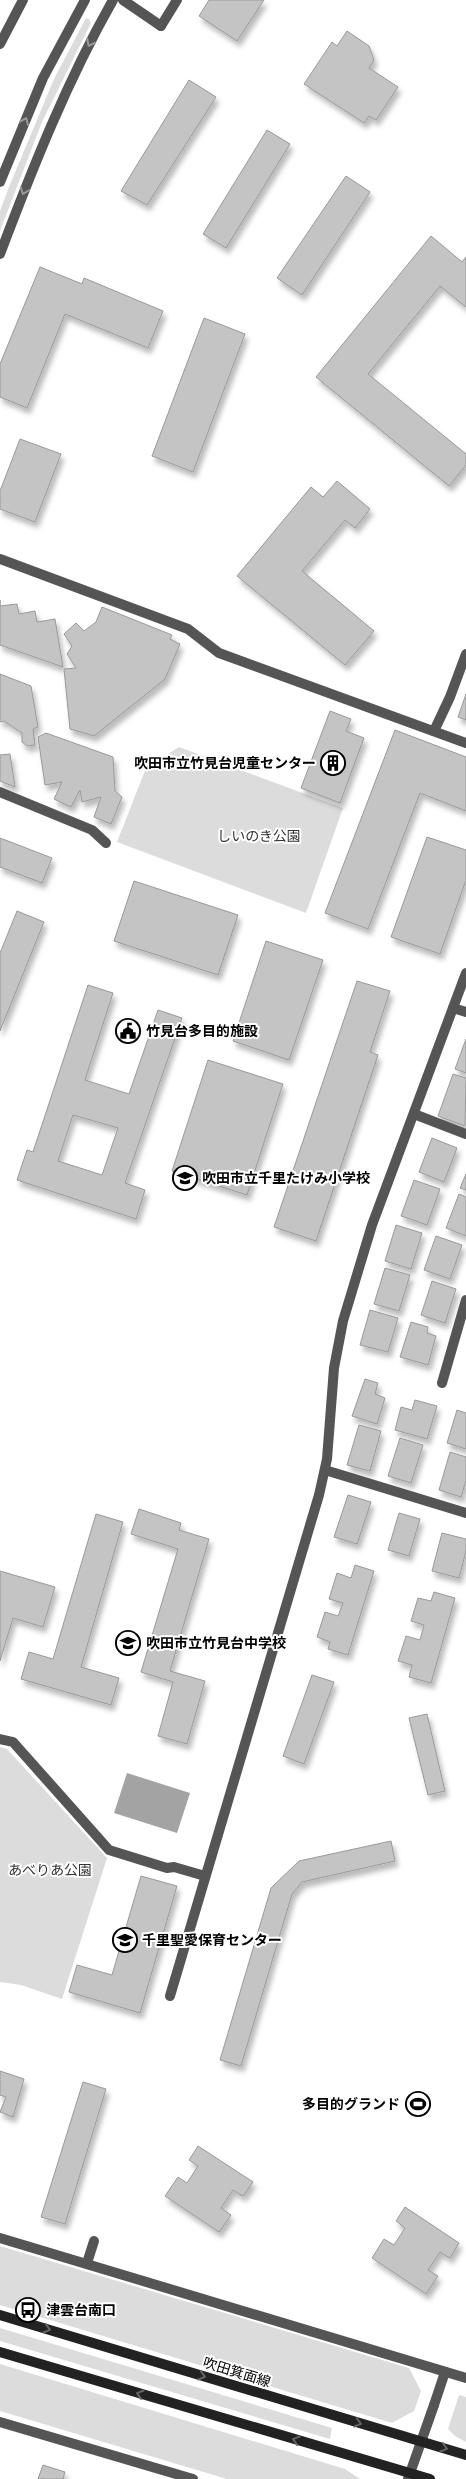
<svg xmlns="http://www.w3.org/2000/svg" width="466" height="2479" font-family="'Public Sans','Noto Sans JP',sans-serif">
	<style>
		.green { fill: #dcdcdc }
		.water { fill: #a3a3a3 }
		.building { fill: #c4c4c4; stroke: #999; fill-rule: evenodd; filter: url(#shadow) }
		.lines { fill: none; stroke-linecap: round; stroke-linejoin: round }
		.service { stroke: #555; stroke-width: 10 }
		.minor { stroke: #555; stroke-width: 10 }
		.tertiary { stroke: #555; stroke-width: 10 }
		.secondary { stroke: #222; stroke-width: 10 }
		.oneway { stroke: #999 }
		.oneway2 { stroke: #646464 }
		.labels { text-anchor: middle; stroke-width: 4; stroke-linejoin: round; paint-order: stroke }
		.poi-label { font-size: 14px; font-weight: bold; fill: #000; stroke: #fff; text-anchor: start }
		.park-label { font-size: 14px; fill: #333; stroke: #fff }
		.street-label { font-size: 14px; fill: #000; stroke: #fff }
	</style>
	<defs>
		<filter id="shadow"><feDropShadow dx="3" dy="5.5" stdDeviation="2.5" flood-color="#0004"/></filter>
	</defs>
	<rect width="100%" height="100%" fill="#fff"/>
	<!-- green -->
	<g class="green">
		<polygon points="86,18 89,19 91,23 42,122 0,231 0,211 9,187 54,79"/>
		<polygon points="179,747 343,808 306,913 117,842 146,768"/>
		<polygon points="0,1747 7,1749 107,1858 62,1999 21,1985 0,1982"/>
		<polygon points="0,2246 409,2368 421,2391 414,2411 392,2423 0,2305"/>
		<polygon points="0,2328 332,2428 330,2439 0,2341"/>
		<polygon points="0,2364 345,2469 360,2479 227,2479 0,2411"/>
		<polygon points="459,2395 466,2397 466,2442 455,2436 448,2429"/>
	</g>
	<!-- water -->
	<polygon class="water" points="127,1773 190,1793 177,1833 114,1813"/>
	<!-- building -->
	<g class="building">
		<polygon points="209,0 264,0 237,41 199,16"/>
		<polygon points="347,31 369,46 374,60 369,68 398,87 376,120 369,116 364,123 304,84 332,42 337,46"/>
		<polygon points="189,80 216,97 147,205 121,191"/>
		<polygon points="267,130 290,144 226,248 203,234"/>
		<polygon points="346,176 370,192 302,295 277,278"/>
		<polygon points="431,236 462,262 466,257 466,307 440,286 368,374 466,454 466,465 449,486 316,377"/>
		<polygon points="40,267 82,284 84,278 163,311 148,348 65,314 27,408 0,397 0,364"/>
		<polygon points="204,318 245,334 193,472 152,456"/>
		<polygon points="20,439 61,454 35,522 0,509 0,491"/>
		<polygon points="337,481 370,509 355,528 345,520 302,571 374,631 345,665 237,576 311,487 323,497"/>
		<polygon points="0,600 0,606 17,604 19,614 35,611 37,622 55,619 63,667 0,645"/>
		<polygon points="102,607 172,635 170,639 180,644 165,679 94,736 70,729 64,669 76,668 67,654 72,646 64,634 76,623 84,631 96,622"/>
		<polygon points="0,674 31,686 38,727 33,729 35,745 27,746 22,742 22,733 4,721 0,722"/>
		<polygon points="466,694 466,720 458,717"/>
		<polygon points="330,711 351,719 346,731 364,738 340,803 301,788"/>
		<polygon points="395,730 466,757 466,811 420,793 368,929 325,913"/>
		<polygon points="46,733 113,757 115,791 122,797 111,824 94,817 101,797 82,802 80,790 71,807 54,799 62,782 45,785 38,737"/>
		<polygon points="10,754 15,787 0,781 0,755"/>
		<polygon points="427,837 466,850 466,880 440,954 391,937"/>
		<polygon points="0,838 52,858 42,883 0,867"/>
		<polygon points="134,881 238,915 218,975 114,941"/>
		<polygon points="17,911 44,922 0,1031 0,953"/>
		<polygon points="266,941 323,960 289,1060 233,1041"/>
		<polygon points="357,981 390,991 370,1052 378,1055 316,1241 274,1227"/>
		<path d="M 88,985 L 113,993 L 85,1080 L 129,1094 L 158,1010 L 182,1018 L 125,1183 L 145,1190 L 136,1219 L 17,1180 L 27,1150 L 33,1152 ZM 73,1115 L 118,1128 L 102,1175 L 58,1161 Z"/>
		<polygon points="466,1039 466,1073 455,1069"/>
		<polygon points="208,1060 283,1084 247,1195 172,1171"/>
		<polygon points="453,1074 466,1078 465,1126 438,1116"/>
		<polygon points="432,1138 457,1148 444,1182 419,1172"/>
		<polygon points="466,1174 466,1190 460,1188"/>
		<polygon points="414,1180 440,1189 427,1225 401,1216"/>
		<polygon points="459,1194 466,1197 466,1236 446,1228"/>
		<polygon points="396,1225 422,1233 411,1269 385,1261"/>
		<polygon points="436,1236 462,1245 450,1279 424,1270"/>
		<polygon points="385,1268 410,1275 399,1311 374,1304"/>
		<polygon points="432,1281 456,1289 445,1323 421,1315"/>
		<polygon points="370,1310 398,1318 388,1352 360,1345"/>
		<polygon points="411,1322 428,1327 427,1333 436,1336 428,1365 400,1357"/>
		<polygon points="365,1379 378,1383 375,1394 385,1398 377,1424 352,1416"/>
		<polygon points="415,1400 437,1406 427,1439 395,1430 401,1407 412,1410"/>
		<polygon points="457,1410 466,1413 466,1449 447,1443"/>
		<polygon points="359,1425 381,1431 370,1471 347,1465"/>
		<polygon points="400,1438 423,1445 411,1483 388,1476"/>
		<polygon points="450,1452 466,1457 466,1480 461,1497 439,1490"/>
		<polygon points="348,1495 371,1502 357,1544 334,1537"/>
		<polygon points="139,1509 181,1523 179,1530 209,1539 170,1671 205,1681 187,1744 158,1736 173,1682 141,1672 178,1549 131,1534"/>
		<polygon points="399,1513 420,1519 409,1556 388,1550"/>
		<polygon points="96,1514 123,1522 81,1667 119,1678 111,1705 21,1679 29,1652 53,1659"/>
		<polygon points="442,1533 466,1539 466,1551 459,1578 432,1571"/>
		<polygon points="355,1565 374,1571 348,1655 328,1649 330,1642 317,1637 325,1612 338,1616 343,1603 329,1599 337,1573 351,1578"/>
		<polygon points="0,1571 55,1587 43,1627 13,1618 0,1661"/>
		<polygon points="434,1592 455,1598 431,1683 409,1677 412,1665 398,1661 406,1636 420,1640 424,1625 411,1621 418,1598 431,1601"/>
		<polygon points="312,1675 334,1682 304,1764 283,1756"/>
		<polygon points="427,1714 445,1791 428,1795 409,1718"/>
		<polygon points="391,1841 395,1861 302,1882 292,1894 241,2066 220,2060 271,1888 299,1861"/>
		<polygon points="141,1876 177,1886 140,2013 69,1992 77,1965 112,1975"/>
		<polygon points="0,2071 24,2079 13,2117 0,2112 6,2097 0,2095"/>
		<polygon points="83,2082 106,2089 65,2224 41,2217"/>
		<polygon points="198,2146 253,2182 243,2196 233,2190 221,2208 231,2215 219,2232 165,2196 178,2177 187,2183 198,2166 189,2160"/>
		<polygon points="405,2207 459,2243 450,2258 440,2252 428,2270 438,2276 426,2294 372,2258 384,2239 394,2245 405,2228 396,2221"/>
		<polygon points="43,2465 65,2472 63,2479 38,2479"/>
	</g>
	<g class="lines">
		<!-- service -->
		<polyline class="service" points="0,1739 13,1742 109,1850 167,1868 174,1867 205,1876"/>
		<!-- minor -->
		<g class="minor">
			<polyline points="123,0 161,26"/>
			<polyline points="0,44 23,0"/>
			<polyline points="0,559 188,629 219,653 466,743"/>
			<polyline points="434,731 450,697 466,654"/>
			<polyline points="0,792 92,830 106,843"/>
			<polyline points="453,1008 466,1012"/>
			<polyline points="414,1114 466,1134"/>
			<polyline points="442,1383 466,1300"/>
			<polyline points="325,1470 466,1513"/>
			<polyline points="170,1996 319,1495 327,1459 334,1368 343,1321 372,1225 466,973"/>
			<polyline points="0,2238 466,2378"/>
			<polyline points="87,2263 94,2241"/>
			<polyline points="434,2405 445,2372"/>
			<polyline points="0,2422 193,2479"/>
		</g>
		<!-- tertiary -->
		<g class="tertiary">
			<polyline points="161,26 177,0"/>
			<polyline points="0,182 43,78 85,0"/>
			<path d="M 0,254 C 33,167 67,81 113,0"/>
			<polyline points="408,2479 434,2405"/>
		</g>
		<!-- secondary -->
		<g class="secondary">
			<polyline points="0,2315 466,2455"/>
			<polyline points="0,2352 430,2479"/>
		</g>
	</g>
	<!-- one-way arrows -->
	<defs><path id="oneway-chevron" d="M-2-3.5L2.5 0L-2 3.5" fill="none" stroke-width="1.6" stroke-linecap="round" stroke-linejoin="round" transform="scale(1.25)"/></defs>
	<g class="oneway">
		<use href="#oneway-chevron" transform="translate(90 43) rotate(117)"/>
		<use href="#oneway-chevron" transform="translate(25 121) rotate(-67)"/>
		<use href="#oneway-chevron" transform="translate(24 191) rotate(111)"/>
	</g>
	<g class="oneway2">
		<use href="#oneway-chevron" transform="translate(47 2329) rotate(17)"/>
		<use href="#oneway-chevron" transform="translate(202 2376) rotate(17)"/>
		<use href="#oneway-chevron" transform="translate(140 2394) rotate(-163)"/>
		<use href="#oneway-chevron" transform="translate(358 2423) rotate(16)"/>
		<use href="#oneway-chevron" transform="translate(296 2440) rotate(-163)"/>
		<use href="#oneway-chevron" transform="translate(444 2448) rotate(17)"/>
	</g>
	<!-- icons -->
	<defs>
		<symbol id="building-ring" viewBox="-11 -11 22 22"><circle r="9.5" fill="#fff" stroke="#000" stroke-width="1.5"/><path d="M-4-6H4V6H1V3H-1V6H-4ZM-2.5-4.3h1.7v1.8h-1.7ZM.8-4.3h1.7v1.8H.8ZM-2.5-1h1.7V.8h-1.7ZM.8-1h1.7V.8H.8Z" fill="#000"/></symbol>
		<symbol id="civic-ring" viewBox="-11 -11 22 22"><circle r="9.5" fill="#fff" stroke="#000" stroke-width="1.5"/><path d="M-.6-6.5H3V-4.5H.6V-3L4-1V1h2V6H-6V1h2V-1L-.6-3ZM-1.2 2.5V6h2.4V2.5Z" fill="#000"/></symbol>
		<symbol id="school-ring" viewBox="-11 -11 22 22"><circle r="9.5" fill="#fff" stroke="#000" stroke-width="1.5"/><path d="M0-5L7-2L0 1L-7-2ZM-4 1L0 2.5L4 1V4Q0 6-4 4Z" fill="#000"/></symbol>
		<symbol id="stadium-ring" viewBox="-11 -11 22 22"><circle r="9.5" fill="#fff" stroke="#000" stroke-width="1.5"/><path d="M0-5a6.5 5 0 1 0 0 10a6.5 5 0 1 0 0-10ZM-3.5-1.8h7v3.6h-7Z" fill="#000"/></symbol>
		<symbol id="bus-ring" viewBox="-11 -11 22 22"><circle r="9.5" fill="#fff" stroke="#000" stroke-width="1.5"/><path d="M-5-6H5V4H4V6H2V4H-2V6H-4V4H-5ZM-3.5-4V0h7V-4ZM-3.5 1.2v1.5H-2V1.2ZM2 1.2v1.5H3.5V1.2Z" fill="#000"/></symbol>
	</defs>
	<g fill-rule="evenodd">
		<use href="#building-ring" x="319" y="749" width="28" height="28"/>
		<use href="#civic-ring" x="114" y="1017" width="28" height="28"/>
		<use href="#school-ring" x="171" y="1164" width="28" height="28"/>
		<use href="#school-ring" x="114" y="1629" width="28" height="28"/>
		<use href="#school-ring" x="111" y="1926" width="28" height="28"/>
		<use href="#stadium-ring" x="404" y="2090" width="28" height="28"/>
		<use href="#bus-ring" x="14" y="2296" width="28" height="28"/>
	</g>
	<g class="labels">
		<!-- poi labels -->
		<g class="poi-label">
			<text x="316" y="768" text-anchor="end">吹田市立竹見台児童センター</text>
			<text x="146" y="1036">竹見台多目的施設</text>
			<text x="202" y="1183">吹田市立千里たけみ小学校</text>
			<text x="146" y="1648">吹田市立竹見台中学校</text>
			<text x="142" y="1945">千里聖愛保育センター</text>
			<text x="400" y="2109" text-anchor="end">多目的グランド</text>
			<text x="46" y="2315">津雲台南口</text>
		</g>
		<!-- park labels -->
		<g class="park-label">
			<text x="259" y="841">しいのき公園</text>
			<text x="50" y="1875">あべりあ公園</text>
		</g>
		<!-- street labels -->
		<g class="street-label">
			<text transform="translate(237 2372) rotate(17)" y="5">吹田箕面線</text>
		</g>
	</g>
</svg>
